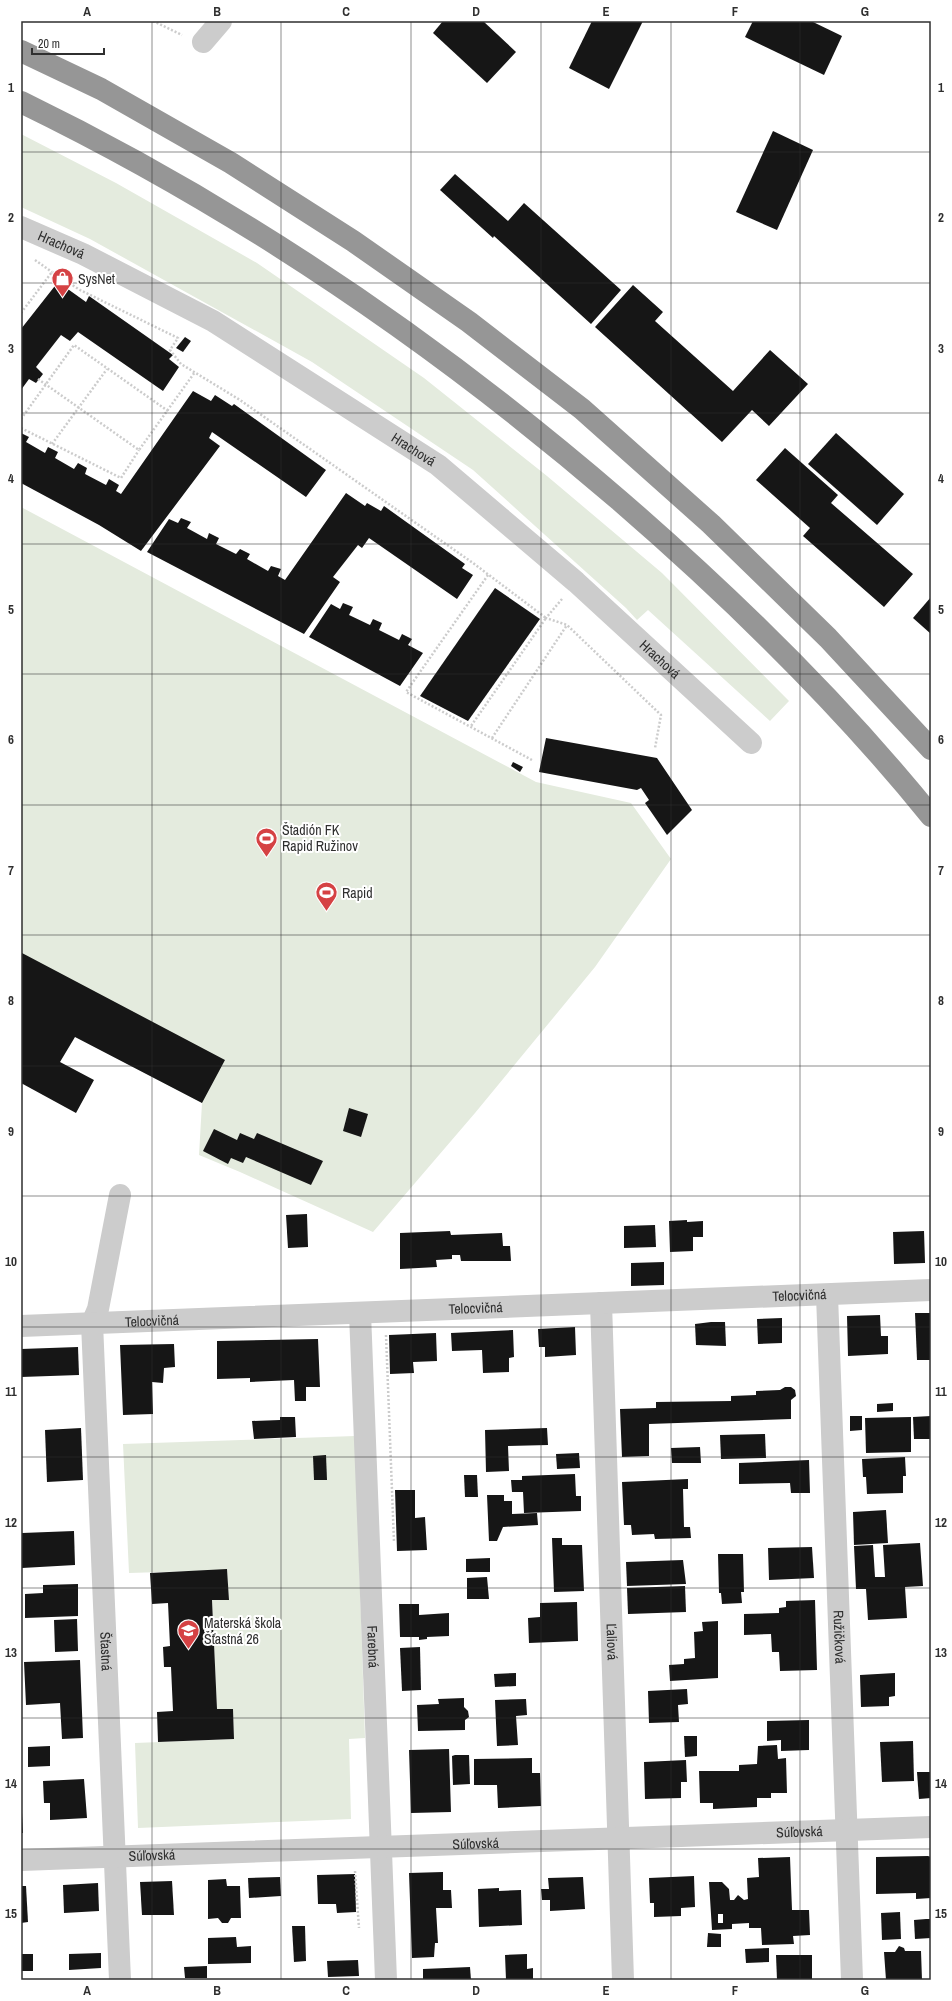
<svg xmlns="http://www.w3.org/2000/svg" width="952" height="2001" font-family="'Archivo Narrow',sans-serif">
	<style>
		.green { fill: #e4ebde }
		.building { fill: #161616; fill-rule: evenodd }
		.lines { fill: none; stroke-linecap: round; stroke-linejoin: round }
		.path { stroke: #ccc; stroke-width: 2.5; stroke-dasharray: 2 2; stroke-linecap: butt }
		.minor { stroke: #ccc; stroke-width: 22 }
		.highway { stroke: #969696; stroke-width: 22 }
		.grid { fill: none; stroke: #2f2f2f; stroke-width: 1; stroke-opacity: 0.55 }
		.labels { text-anchor: middle; stroke-width: 4; stroke-linejoin: round; paint-order: stroke }
		.street-label { font-size: 14px; fill: #2f2f2f; stroke: #fff }
		.poi-label { font-size: 14px; fill: #2f2f2f; stroke: #fff; text-anchor: start }
		.neatline { fill: none; stroke: #2f2f2f; stroke-width: 1.5 }
		.grid-label { font-size: 13px; text-anchor: middle; font-weight: bold; fill: #2f2f2f }
	</style>
	<rect width="100%" height="100%" fill="#fff"/>
	<!-- green -->
	<g class="green">
		<polygon points="21,134 116,183 257,263 424,378 547,476 662,573 789,701 770,721 648,610 637,620 626,608 473,470 312,362 90,239 21,207"/>
		<polygon points="21,507 536,782 631,803 671,859 595,967 475,1113 373,1232 240,1172 199,1155 202,1103 21,1008"/>
		<polygon points="355,1436 365,1738 349,1739 351,1819 138,1828 135,1743 234,1739 233,1709 217,1709 212,1600 229,1600 227,1570 129,1573 123,1444"/>
	</g>
	<!-- building -->
	<g class="building">
		<polygon points="443,21 483,21 516,52 487,83 433,33"/>
		<polygon points="592,21 643,21 609,89 569,68"/>
		<polygon points="753,21 811,21 842,36 824,75 745,37"/>
		<polygon points="773,131 813,150 777,230 736,212"/>
		<polygon points="455,174 508,221 524,203 621,290 591,324 494,236 493,238 440,190"/>
		<polygon points="58,282 86,302 89,296 173,355 169,359 179,367 163,391 78,332 70,341 61,335 36,367 43,374 36,383 29,379 21,390 21,329"/>
		<polygon points="633,285 663,312 655,321 733,391 770,350 808,384 769,426 752,410 722,442 595,327"/>
		<polygon points="185,337 191,341 183,352 176,348"/>
		<polygon points="193,391 211,401 215,395 232,406 234,404 326,470 306,497 212,432 209,438 220,446 141,551 99,525 21,483 21,433 29,437 26,442 45,453 48,447 58,452 55,458 74,469 78,463 87,468 85,474 106,485 109,479 119,485 116,491 121,494"/>
		<polygon points="836,433 904,494 877,525 808,464"/>
		<polygon points="785,448 838,495 831,503 913,574 884,607 803,536 810,528 756,480"/>
		<polygon points="346,493 365,506 367,503 381,511 384,506 465,564 462,568 473,575 457,599 369,538 362,548 358,545 333,577 340,582 304,634 147,552 169,519 178,523 181,518 191,522 187,528 207,539 209,533 219,538 216,544 236,554 240,549 250,554 247,559 268,571 271,566 281,569 278,576 285,580"/>
		<polygon points="495,588 540,619 468,721 420,696"/>
		<polygon points="931,597 931,634 913,618"/>
		<polygon points="343,603 353,607 349,615 370,625 373,619 382,623 379,630 399,640 402,634 412,639 408,645 423,653 400,686 309,637 331,604 340,609"/>
		<polygon points="546,738 657,758 692,810 667,835 645,803 649,800 641,788 637,790 539,772"/>
		<polygon points="513,762 523,767 520,772 511,766"/>
		<polygon points="22,953 225,1060 202,1103 75,1037 60,1062 94,1080 76,1113 21,1083"/>
		<polygon points="349,1108 368,1114 361,1137 343,1131"/>
		<polygon points="214,1129 237,1140 240,1133 254,1139 257,1133 323,1161 311,1185 246,1157 243,1163 231,1158 228,1164 203,1151"/>
		<polygon points="307,1214 308,1247 288,1248 286,1215"/>
		<polygon points="687,1220 687,1222 703,1221 703,1237 693,1237 693,1251 670,1252 669,1221"/>
		<polygon points="655,1225 656,1247 624,1248 624,1226"/>
		<polygon points="450,1231 451,1235 502,1233 503,1246 510,1246 511,1261 461,1261 460,1255 452,1255 452,1259 436,1260 437,1267 400,1269 400,1233"/>
		<polygon points="924,1231 925,1263 894,1264 893,1232"/>
		<polygon points="664,1262 664,1285 631,1286 631,1263"/>
		<polygon points="915,1313 931,1313 931,1360 917,1360"/>
		<polygon points="880,1315 881,1336 888,1336 888,1354 848,1356 847,1316"/>
		<polygon points="782,1318 782,1343 758,1344 757,1319"/>
		<polygon points="711,1322 725,1322 726,1346 696,1345 695,1324"/>
		<polygon points="575,1327 576,1355 545,1357 545,1347 539,1347 538,1329"/>
		<polygon points="513,1330 514,1357 509,1358 509,1372 483,1373 482,1350 452,1351 451,1333"/>
		<polygon points="436,1333 437,1361 413,1362 414,1373 390,1374 389,1335"/>
		<polygon points="318,1339 320,1387 306,1387 306,1401 295,1401 294,1380 250,1382 250,1378 217,1379 217,1341"/>
		<polygon points="174,1344 175,1367 164,1368 163,1383 152,1382 153,1414 123,1415 120,1345"/>
		<polygon points="78,1347 79,1375 21,1377 21,1349"/>
		<polygon points="785,1387 791,1387 795,1390 796,1396 791,1400 791,1419 649,1424 649,1456 622,1457 620,1409 656,1408 656,1402 731,1401 731,1396 756,1395 756,1391 780,1390"/>
		<polygon points="893,1403 893,1411 877,1412 877,1404"/>
		<polygon points="850,1416 862,1416 862,1430 850,1431"/>
		<polygon points="931,1416 931,1439 914,1439 913,1417"/>
		<polygon points="280,1417 295,1417 296,1437 254,1439 252,1421 280,1420"/>
		<polygon points="911,1417 911,1452 866,1453 865,1418"/>
		<polygon points="81,1428 83,1480 47,1482 45,1430"/>
		<polygon points="547,1428 548,1445 508,1446 509,1471 486,1472 485,1430"/>
		<polygon points="765,1434 766,1458 721,1459 720,1435"/>
		<polygon points="700,1447 701,1463 672,1463 671,1448"/>
		<polygon points="579,1453 580,1468 557,1469 556,1454"/>
		<polygon points="326,1455 327,1480 314,1480 313,1456"/>
		<polygon points="905,1457 906,1476 903,1476 903,1493 867,1494 866,1477 863,1477 862,1459"/>
		<polygon points="809,1460 810,1493 791,1493 790,1483 739,1484 739,1463"/>
		<polygon points="575,1474 576,1496 581,1496 581,1511 524,1513 523,1492 512,1492 511,1480 522,1480 522,1476"/>
		<polygon points="464,1475 477,1475 478,1497 465,1497"/>
		<polygon points="688,1479 688,1489 683,1489 684,1527 690,1527 691,1538 655,1539 654,1534 632,1535 631,1525 624,1525 622,1482"/>
		<polygon points="395,1490 415,1490 415,1518 425,1517 427,1550 397,1551"/>
		<polygon points="487,1495 504,1495 504,1501 512,1501 512,1514 537,1513 538,1525 503,1527 497,1541 489,1541"/>
		<polygon points="886,1510 888,1543 854,1545 853,1512"/>
		<polygon points="74,1531 75,1565 22,1568 22,1533"/>
		<polygon points="552,1538 562,1538 562,1545 582,1545 584,1591 554,1592"/>
		<polygon points="920,1543 923,1586 905,1587 907,1618 868,1620 866,1589 856,1589 854,1546 873,1545 875,1577 885,1577 883,1545"/>
		<polygon points="812,1547 814,1578 769,1580 768,1548"/>
		<polygon points="718,1554 743,1554 744,1592 741,1592 742,1603 722,1604 721,1593 719,1593"/>
		<polygon points="490,1558 490,1572 466,1572 466,1559"/>
		<polygon points="683,1560 686,1584 627,1586 626,1562"/>
		<polygon points="227,1569 229,1600 212,1600 217,1709 233,1709 234,1739 158,1742 157,1712 173,1711 171,1667 164,1667 163,1647 170,1646 168,1603 152,1604 150,1573"/>
		<polygon points="487,1577 489,1599 467,1599 467,1578"/>
		<polygon points="78,1584 78,1616 25,1618 25,1594 43,1593 43,1585"/>
		<polygon points="685,1586 686,1612 628,1614 627,1588"/>
		<polygon points="815,1600 817,1670 780,1671 779,1652 772,1652 771,1634 744,1635 744,1614 779,1613 779,1608 786,1607 786,1601"/>
		<polygon points="577,1602 578,1641 529,1643 528,1618 540,1617 540,1603"/>
		<polygon points="399,1604 419,1604 419,1615 449,1613 449,1636 427,1637 427,1639 419,1640 419,1637 400,1637"/>
		<polygon points="77,1619 78,1651 55,1652 54,1620"/>
		<polygon points="718,1621 718,1678 670,1681 669,1665 684,1664 684,1659 695,1658 694,1632 703,1631 702,1622"/>
		<polygon points="420,1647 421,1690 402,1691 400,1648"/>
		<polygon points="80,1660 83,1738 62,1739 60,1703 26,1705 24,1662"/>
		<polygon points="516,1673 516,1686 495,1687 494,1674"/>
		<polygon points="895,1673 895,1696 889,1697 889,1706 861,1707 860,1675"/>
		<polygon points="687,1689 688,1704 678,1705 679,1722 649,1723 648,1691"/>
		<polygon points="464,1698 464,1707 468,1711 469,1717 465,1720 465,1730 418,1731 417,1705 439,1704 438,1699"/>
		<polygon points="526,1699 527,1715 516,1716 518,1745 497,1746 495,1700"/>
		<polygon points="809,1720 809,1750 781,1751 781,1740 767,1741 767,1721"/>
		<polygon points="684,1736 697,1736 697,1756 685,1757"/>
		<polygon points="913,1741 914,1781 882,1782 880,1742"/>
		<polygon points="777,1745 778,1759 786,1758 787,1793 771,1793 771,1798 757,1798 757,1807 713,1809 713,1803 700,1803 699,1771 739,1771 739,1765 757,1764 758,1746"/>
		<polygon points="50,1746 50,1766 28,1767 28,1747"/>
		<polygon points="449,1749 451,1812 411,1813 409,1750"/>
		<polygon points="455,1755 469,1755 470,1784 453,1785 452,1756"/>
		<polygon points="532,1758 532,1773 540,1773 541,1806 498,1808 497,1785 474,1785 474,1759"/>
		<polygon points="686,1760 687,1782 681,1782 681,1798 645,1799 644,1762"/>
		<polygon points="917,1772 931,1772 931,1798 919,1799"/>
		<polygon points="84,1779 87,1818 50,1820 50,1803 44,1803 43,1781"/>
		<polygon points="21,1813 22,1813 23,1833 21,1833"/>
		<polygon points="928,1856 931,1857 931,1898 916,1899 916,1893 876,1894 876,1857"/>
		<path d="M 790,1857 L 792,1910 L 809,1910 L 810,1935 L 793,1936 L 794,1944 L 762,1945 L 761,1928 L 749,1928 L 749,1923 L 732,1924 L 732,1929 L 712,1930 L 709,1882 L 722,1882 L 729,1889 L 730,1900 L 734,1900 L 738,1895 L 744,1900 L 748,1899 L 747,1878 L 759,1877 L 758,1858 ZM 718,1914 L 723,1914 L 723,1923 L 718,1923 Z"/>
		<polygon points="443,1872 443,1890 451,1890 452,1908 436,1908 438,1943 435,1943 434,1957 412,1958 409,1873"/>
		<polygon points="355,1874 356,1912 337,1913 336,1904 318,1904 317,1875"/>
		<polygon points="694,1876 695,1907 681,1908 681,1916 654,1917 654,1903 650,1903 649,1878"/>
		<polygon points="280,1877 281,1896 249,1898 248,1878"/>
		<polygon points="583,1877 585,1909 550,1911 550,1900 542,1900 541,1889 549,1889 548,1878"/>
		<polygon points="226,1879 227,1886 240,1886 241,1918 231,1918 228,1923 222,1923 218,1918 208,1919 208,1880"/>
		<polygon points="172,1881 174,1915 142,1915 140,1882"/>
		<polygon points="98,1883 99,1911 64,1913 63,1885"/>
		<polygon points="21,1886 26,1886 28,1922 21,1923"/>
		<polygon points="499,1888 499,1891 521,1890 522,1925 479,1927 478,1889"/>
		<polygon points="900,1912 901,1939 882,1940 881,1913"/>
		<polygon points="926,1919 931,1919 931,1938 915,1939 914,1920"/>
		<polygon points="292,1926 305,1926 306,1961 294,1962"/>
		<polygon points="708,1933 721,1934 721,1947 707,1947"/>
		<polygon points="236,1937 237,1947 251,1946 251,1963 208,1964 208,1938"/>
		<polygon points="899,1946 904,1948 905,1951 921,1951 922,1980 886,1980 884,1952 895,1952"/>
		<polygon points="769,1948 769,1962 746,1963 745,1949"/>
		<polygon points="101,1953 101,1968 69,1970 69,1954"/>
		<rect x="22" y="1954" width="11" height="17"/>
		<polygon points="527,1954 527,1969 533,1968 533,1980 506,1980 505,1955"/>
		<polygon points="776,1955 812,1955 812,1980 777,1980"/>
		<polygon points="358,1960 359,1976 328,1977 327,1961"/>
		<polygon points="207,1966 207,1978 185,1978 184,1967"/>
		<polygon points="470,1967 471,1980 423,1980 423,1969"/>
	</g>
	<g class="lines">
		<!-- path -->
		<g class="path">
			<polyline points="153,21 182,35"/>
			<polyline points="35,260 52,272"/>
			<polyline points="21,313 52,272 80,290 178,338 170,350 181,364 240,400 473,563 546,618 471,726"/>
			<polyline points="38,379 139,450 195,372"/>
			<polyline points="21,419 74,345 168,411"/>
			<polyline points="21,428 121,478 139,450"/>
			<polyline points="52,444 107,369"/>
			<polyline points="488,575 406,692 532,760"/>
			<polyline points="562,599 546,618 567,625 661,715 655,748"/>
			<polyline points="492,738 567,625"/>
			<polyline points="386,1335 394,1542"/>
			<polyline points="355,1871 359,1928"/>
		</g>
		<!-- minor -->
		<g class="minor">
			<polyline points="203,42 221,21"/>
			<path id="s1" d="M 21,227 L 83,254 L 213,321 L 438,465 L 576,582 L 751,743"/>
			<path id="s2" d="M 120,1195 L 98,1309 L 92,1323 L 120,1980"/>
			<path id="s3" d="M 827,1295 L 852,1980"/>
			<path id="s4" d="M 601,1303 L 623,1980"/>
			<path id="s5" d="M 360,1313 L 386,1980"/>
			<path id="s6" d="M 21,1326 L 931,1290"/>
			<path id="s7" d="M 21,1860 L 931,1827"/>
		</g>
		<!-- highway -->
		<g class="highway">
			<polyline points="21,51 101,89 231,163 353,241 469,322 582,409 711,524 828,638 931,749"/>
			<path d="M 21,102 C 237,207 437,343 619,500 C 731,597 838,701 931,816"/>
		</g>
	</g>
	<!-- grid -->
	<path class="grid" d="M 152,21 L 152,1980M 281,21 L 281,1980M 411,21 L 411,1980M 541,21 L 541,1980M 671,21 L 671,1980M 800,21 L 800,1980M 21,152 L 931,152M 21,283 L 931,283M 21,413 L 931,413M 21,544 L 931,544M 21,674 L 931,674M 21,805 L 931,805M 21,935 L 931,935M 21,1066 L 931,1066M 21,1196 L 931,1196M 21,1327 L 931,1327M 21,1457 L 931,1457M 21,1588 L 931,1588M 21,1718 L 931,1718M 21,1849 L 931,1849"/>
	<!-- icons -->
	<defs>
		<symbol id="shop-pin" viewBox="-11 -11 22 30"><path d="M0 17L-7.5 6A9.5 9.5 0 1 1 7.5 6Z" fill="#d54244" stroke="#fff"/><path d="M-5-2.5h2.3a2.7 3.5 0 0 1 5.4 0H5L5.5 6h-11ZM-1.5-2.5h3a1.5 2.3 0 0 0-3 0Z" fill="#fff"/></symbol>
		<symbol id="stadium-pin" viewBox="-11 -11 22 30"><path d="M0 17L-7.5 6A9.5 9.5 0 1 1 7.5 6Z" fill="#d54244" stroke="#fff"/><path d="M0-5a6.5 5 0 1 0 0 10a6.5 5 0 1 0 0-10ZM-3.5-1.8h7v3.6h-7Z" fill="#fff"/></symbol>
		<symbol id="school-pin" viewBox="-11 -11 22 30"><path d="M0 17L-7.5 6A9.5 9.5 0 1 1 7.5 6Z" fill="#d54244" stroke="#fff"/><path d="M0-5L7-2L0 1L-7-2ZM-4 1L0 2.5L4 1V4Q0 6-4 4Z" fill="#fff"/></symbol>
	</defs>
	<g fill-rule="evenodd">
		<use href="#shop-pin" x="50" y="266" width="25" height="34"/>
		<use href="#stadium-pin" x="254" y="826" width="25" height="34"/>
		<use href="#stadium-pin" x="314" y="880" width="25" height="34"/>
		<use href="#school-pin" x="176" y="1618" width="25" height="34"/>
	</g>
	<g class="labels">
		<!-- street labels -->
		<g class="street-label">
			<text dy="5" stroke="none"><textPath href="#s1" startOffset="44">Hrachová</textPath></text>
			<text dy="5" stroke="none"><textPath href="#s1" startOffset="452">Hrachová</textPath></text>
			<text dy="5" stroke="none"><textPath href="#s1" startOffset="776">Hrachová</textPath></text>
			<text dy="5" stroke="none"><textPath href="#s6" startOffset="779">Telocvičná</textPath></text>
			<text dy="5" stroke="none"><textPath href="#s6" startOffset="455">Telocvičná</textPath></text>
			<text dy="5" stroke="none"><textPath href="#s6" startOffset="131">Telocvičná</textPath></text>
			<text dy="5" stroke="none"><textPath href="#s3" startOffset="342">Ružičková</textPath></text>
			<text dy="5" stroke="none"><textPath href="#s4" startOffset="339">Ľaliová</textPath></text>
			<text dy="5" stroke="none"><textPath href="#s5" startOffset="334">Farebná</textPath></text>
			<text dy="5" stroke="none"><textPath href="#s2" startOffset="460">Šťastná</textPath></text>
			<text dy="5" stroke="none"><textPath href="#s7" startOffset="779">Súľovská</textPath></text>
			<text dy="5" stroke="none"><textPath href="#s7" startOffset="455">Súľovská</textPath></text>
			<text dy="5" stroke="none"><textPath href="#s7" startOffset="131">Súľovská</textPath></text>
		</g>
		<!-- poi labels -->
		<g class="poi-label">
			<text x="78" y="284">SysNet</text>
			<text x="282" y="835">Štadión FK<tspan x="282" dy="16">Rapid Ružinov</tspan></text>
			<text x="342" y="898">Rapid</text>
			<text x="204" y="1628">Materská škola<tspan x="204" dy="16">Šťastná 26</tspan></text>
		</g>
	</g>
	<!-- border -->
	<rect width="952" height="2001" fill="none" stroke="#ffffff" stroke-width="44"/>
	<!-- scale -->
	<path d="M32 48v6h72v-6" fill="none" stroke="#2f2f2f" stroke-width="2"/>
	<text x="38" y="48" font-size="12" fill="#2f2f2f" stroke="#ffffff" stroke-width="3" paint-order="stroke">20 m</text>
	<rect x="22" y="22" width="908" height="1957" class="neatline"/>
	<g class="grid-label">
		<text x="87" y="16">A</text>
		<text x="217" y="16">B</text>
		<text x="346" y="16">C</text>
		<text x="476" y="16">D</text>
		<text x="606" y="16">E</text>
		<text x="735" y="16">F</text>
		<text x="865" y="16">G</text>
		<text x="11" y="92">1</text>
		<text x="941" y="92">1</text>
		<text x="11" y="222">2</text>
		<text x="941" y="222">2</text>
		<text x="11" y="353">3</text>
		<text x="941" y="353">3</text>
		<text x="11" y="483">4</text>
		<text x="941" y="483">4</text>
		<text x="11" y="614">5</text>
		<text x="941" y="614">5</text>
		<text x="11" y="744">6</text>
		<text x="941" y="744">6</text>
		<text x="11" y="875">7</text>
		<text x="941" y="875">7</text>
		<text x="11" y="1005">8</text>
		<text x="941" y="1005">8</text>
		<text x="11" y="1136">9</text>
		<text x="941" y="1136">9</text>
		<text x="11" y="1266">10</text>
		<text x="941" y="1266">10</text>
		<text x="11" y="1396">11</text>
		<text x="941" y="1396">11</text>
		<text x="11" y="1527">12</text>
		<text x="941" y="1527">12</text>
		<text x="11" y="1657">13</text>
		<text x="941" y="1657">13</text>
		<text x="11" y="1788">14</text>
		<text x="941" y="1788">14</text>
		<text x="11" y="1918">15</text>
		<text x="941" y="1918">15</text>
		<text x="87" y="1995">A</text>
		<text x="217" y="1995">B</text>
		<text x="346" y="1995">C</text>
		<text x="476" y="1995">D</text>
		<text x="606" y="1995">E</text>
		<text x="735" y="1995">F</text>
		<text x="865" y="1995">G</text>
	</g>
</svg>
